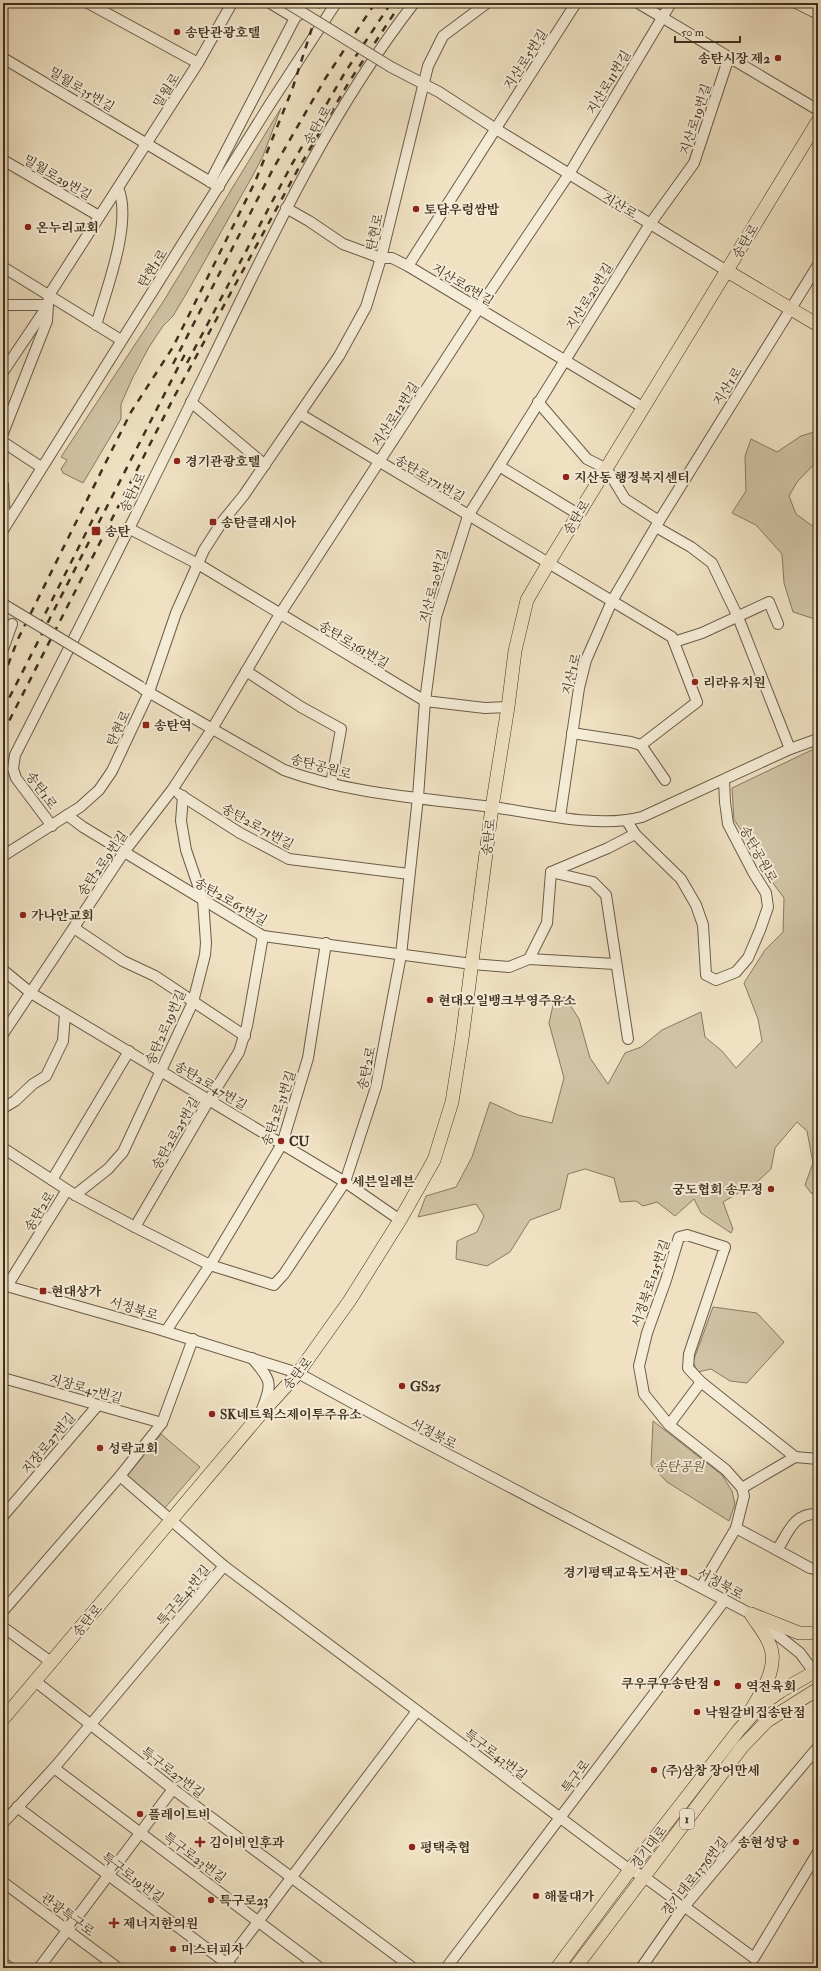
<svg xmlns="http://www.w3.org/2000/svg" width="821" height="1971" font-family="'IM FELL Double Pica','Noto Serif KR',serif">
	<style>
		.green { fill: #d1c3a6; stroke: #887962 }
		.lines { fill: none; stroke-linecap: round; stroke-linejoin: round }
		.minor-casing { stroke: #6b5c47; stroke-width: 12 }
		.major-casing { stroke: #3f2f1e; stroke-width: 14 }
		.minor { stroke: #f5ecd7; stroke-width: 10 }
		.major { stroke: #efe1c2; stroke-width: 13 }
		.rail { stroke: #3f2f1e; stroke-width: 2.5; stroke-dasharray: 7 7; stroke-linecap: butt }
		.minor-bridge-casing { stroke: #6b5c47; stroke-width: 12; stroke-linecap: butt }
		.minor-bridge { stroke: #f5ecd7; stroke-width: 10 }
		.poi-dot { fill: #8f2418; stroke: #f5ecd7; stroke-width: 1.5 }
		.labels { text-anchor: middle; stroke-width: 4; stroke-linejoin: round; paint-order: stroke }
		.shield { fill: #f5ecd7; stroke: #766856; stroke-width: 1 }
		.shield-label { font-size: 12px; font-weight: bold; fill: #3f2f1e }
		.poi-label { font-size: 13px; font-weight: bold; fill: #3f2f1e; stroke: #f5ecd7; text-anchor: start }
		.street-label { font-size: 13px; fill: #3f2f1e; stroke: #f5ecd7 }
		.park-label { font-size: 13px; font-style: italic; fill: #5c4d39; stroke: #f5ecd7 }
	</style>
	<rect width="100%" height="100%" fill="#efe1c2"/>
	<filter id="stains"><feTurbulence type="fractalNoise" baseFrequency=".005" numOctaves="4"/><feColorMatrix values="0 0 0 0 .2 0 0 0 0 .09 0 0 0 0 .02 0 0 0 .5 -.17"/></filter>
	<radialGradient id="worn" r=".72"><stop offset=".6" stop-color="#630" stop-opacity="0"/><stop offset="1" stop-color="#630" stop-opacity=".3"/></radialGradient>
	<!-- green -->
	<g class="green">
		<polygon points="281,108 263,156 253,175 189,289 173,316 163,326 149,347 133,377 121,404 121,419 83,483 63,473 61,469 67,460 61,457 163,302"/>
		<polygon points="817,431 818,460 797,482 789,496 796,514 818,530 818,620 793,612 784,583 782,554 756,525 732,513 746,491 745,456 751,439 777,452 801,436"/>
		<polygon points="818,747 818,1195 811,1193 805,1185 813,1163 807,1131 797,1122 775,1148 771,1169 757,1182 723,1202 733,1229 731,1233 701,1213 694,1199 675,1216 657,1202 643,1206 636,1201 620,1202 614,1178 585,1169 568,1174 560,1209 530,1220 510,1252 487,1266 456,1259 457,1241 477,1232 484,1216 476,1204 418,1217 426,1196 456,1187 472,1157 490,1102 518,1115 552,1123 564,1078 549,1023 554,1001 565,997 579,1019 590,1058 608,1084 625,1053 641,1047 662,1030 701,1012 705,1037 722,1051 736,1068 762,1041 758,1019 744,983 765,950 783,932 784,898 770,879 758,854 734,820 732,788"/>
		<polygon points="713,1307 757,1313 784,1342 747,1383 730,1381 711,1369 698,1372 693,1362"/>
		<polygon points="653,1421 722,1475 732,1491 735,1504 729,1521 667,1482 651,1465"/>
		<polygon points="161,1434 200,1467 164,1509 127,1476"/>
	</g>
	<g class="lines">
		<defs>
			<g id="minor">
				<polyline points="88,3 198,63"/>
				<polyline points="270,3 295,18 297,14 299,15"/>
				<polyline points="638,3 818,110"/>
				<polyline points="796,3 818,14"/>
				<polyline points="3,58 219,187"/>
				<polyline points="391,67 439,92 496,129 727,271"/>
				<polyline points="3,160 99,216"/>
				<polyline points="210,182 295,18"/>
				<polyline points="286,208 309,221 343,244 381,258 392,258 408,266 644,408"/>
				<polyline points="408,266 576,3"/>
				<polyline points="3,267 121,340"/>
				<polyline points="3,305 48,305 47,321 3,433"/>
				<path d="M 96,325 C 106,291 133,221 118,188"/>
				<polyline points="3,372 48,305 49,295 198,63 232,3"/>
				<polyline points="191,402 265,465"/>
				<polyline points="538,402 587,459 607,469 625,499 659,521"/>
				<polyline points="300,414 672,637 697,702 641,745 631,742 572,733"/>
				<polyline points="3,442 41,467"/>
				<polyline points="499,466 578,514"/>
				<polyline points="3,485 5,525"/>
				<polyline points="656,527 691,547 712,563 738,617 790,749"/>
				<polyline points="128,528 198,564 425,701 485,708 508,707"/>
				<polyline points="3,530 270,104 336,3"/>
				<polyline points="674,642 702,633 769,602 778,624"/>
				<polyline points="3,649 12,624"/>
				<polyline points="246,671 301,707 341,729 331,784"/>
				<path d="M 143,689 L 284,770 C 350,794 422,798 492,807 C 538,813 597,829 642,817 L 790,749 L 818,739"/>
				<polyline points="641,745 665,780"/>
				<polyline points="179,794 240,833 289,859 409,874"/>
				<polyline points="67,815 83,827 263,936 472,964 509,967 529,959 547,923 551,872 593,882 606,895 628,1039"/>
				<polyline points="560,817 579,688 586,660 612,601 659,521 818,265"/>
				<polyline points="627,821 635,834 681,879 696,905 703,925 706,975 716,980 736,972 748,958 760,930 768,907 766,893 753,872 728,824 725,802 724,780"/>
				<path d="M 52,826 L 16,778 L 13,769 L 15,755 C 80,627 145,498 208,368 C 269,242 328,114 414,3"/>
				<polyline points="3,856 80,807 99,790 112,771 149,692 176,613 204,550 222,522 244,495 339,356 366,307 381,258 428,66 443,36 487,3"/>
				<polyline points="551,872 608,848 635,834"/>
				<polyline points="74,928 123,961 155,976 245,1036"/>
				<polyline points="529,959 615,964"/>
				<polyline points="3,970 31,993 345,1182 400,1220"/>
				<polyline points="3,1034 124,852 172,790 212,729 280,614 479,308 569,174 671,3"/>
				<polyline points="3,1108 15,1101 33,1084 46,1076 63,1041 65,1014"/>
				<polyline points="3,1148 75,1195 135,1227 210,1265 274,1285 284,1274 345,1182 376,1087 401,955 418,797 425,701 436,617 468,516 650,224 694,163 729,57"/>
				<polyline points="52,1180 129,1051"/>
				<polyline points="75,1195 108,1169 123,1152 193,1002 205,955 206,943 203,900 186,850 181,821 183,796"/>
				<polyline points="135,1227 209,1100 239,1052 247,1026 263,936"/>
				<polyline points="3,1285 158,1329 298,1373 417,1438 751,1614 800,1653 814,1672 818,1675"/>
				<polyline points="7,1286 67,1190"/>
				<polyline points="166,1331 210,1265 282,1144 308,1058 326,943"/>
				<path d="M 252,1358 C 271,1380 273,1383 262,1409"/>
				<polyline points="3,1378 162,1423"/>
				<polyline points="701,1382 795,1457 742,1488"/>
				<polyline points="669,1425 701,1382 688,1368 689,1354 725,1247 687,1235 679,1237 666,1280 647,1333 639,1366 644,1394 669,1425 726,1470 742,1488 744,1496 736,1528 701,1587"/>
				<polyline points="795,1457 818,1459"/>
				<polyline points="120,1476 224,1566 630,1870 643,1876 754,1958 818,1852"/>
				<path d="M 818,1514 C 793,1513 789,1532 777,1550 L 810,1568 L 818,1570"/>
				<polyline points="3,1516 98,1405"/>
				<polyline points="736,1528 777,1550"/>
				<polyline points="3,1611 120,1476 162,1423 193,1339"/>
				<polyline points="3,1627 51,1662"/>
				<polyline points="35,1681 173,1789 413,1968"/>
				<polyline points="54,1768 320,1968"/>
				<polyline points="17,1807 233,1968"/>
				<polyline points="3,1823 54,1768 224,1566"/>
				<polyline points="3,1882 118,1968"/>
				<polyline points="3,1963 10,1968"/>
				<polyline points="39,1968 173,1789"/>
				<polyline points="223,1968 417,1711"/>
				<polyline points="446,1968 725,1600"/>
				<polyline points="641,1968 683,1908 818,1747"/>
			</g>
			<g id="major">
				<polyline points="727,271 818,325"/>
				<path d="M 751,1614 C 757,1624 765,1633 769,1643 C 780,1666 762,1691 751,1710"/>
				<polyline points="751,1614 799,1633 818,1633"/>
				<polyline points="3,1719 259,1416 298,1373 350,1300 400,1220 434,1160 452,1102 462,1039 492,807 508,707 515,651 527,600 548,564 818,121"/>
				<polyline points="557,1968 630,1870 738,1731 761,1705 781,1691 818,1670"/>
				<polyline points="575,1968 742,1747 767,1721 818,1689"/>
			</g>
		</defs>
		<!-- minor casing -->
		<use href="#minor" class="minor-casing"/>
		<!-- major casing -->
		<use href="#major" class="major-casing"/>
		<!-- minor -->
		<use href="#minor" class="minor"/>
		<!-- major -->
		<use href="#major" class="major"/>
		<!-- rail -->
		<g class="rail">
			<polyline points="187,363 292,164 344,74 391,3"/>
			<polyline points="173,364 273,169 325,79 375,3"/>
			<polyline points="39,626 101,503"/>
			<polyline points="3,678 18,639 92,490 131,412 173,347 255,182 292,90 320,3"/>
			<polyline points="3,710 186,352"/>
			<polyline points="3,733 173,399 297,171 349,82 401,3"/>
		</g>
		<defs>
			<g id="minor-bridge">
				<polyline points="287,3 391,67"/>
				<polyline points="3,604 141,687"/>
			</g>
		</defs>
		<!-- minor-bridge casing -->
		<use href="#minor-bridge" class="minor-bridge-casing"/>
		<!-- minor-bridge -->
		<use href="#minor-bridge" class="minor-bridge"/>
	</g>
	<!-- markers -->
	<g class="poi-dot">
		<circle cx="177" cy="32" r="4"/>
		<circle cx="778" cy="58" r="4"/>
		<circle cx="416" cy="209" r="4"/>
		<circle cx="28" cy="227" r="4"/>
		<circle cx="177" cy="461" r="4"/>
		<circle cx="566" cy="477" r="4"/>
		<rect x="209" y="518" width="8" height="8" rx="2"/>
		<rect x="91" y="526" width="10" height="10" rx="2"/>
		<circle cx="695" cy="682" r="4"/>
		<rect x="142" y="721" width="8" height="8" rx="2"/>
		<circle cx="23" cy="915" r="4"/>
		<circle cx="430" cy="1000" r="4"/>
		<circle cx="281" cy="1141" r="4"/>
		<circle cx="344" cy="1181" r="4"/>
		<circle cx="771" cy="1189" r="4"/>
		<rect x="39" y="1287" width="8" height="8" rx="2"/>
		<circle cx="402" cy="1386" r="4"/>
		<circle cx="212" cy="1414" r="4"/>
		<circle cx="100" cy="1448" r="4"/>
		<rect x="680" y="1568" width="8" height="8" rx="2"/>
		<circle cx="717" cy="1683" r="4"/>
		<circle cx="738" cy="1686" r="4"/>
		<circle cx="697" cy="1712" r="4"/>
		<circle cx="654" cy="1770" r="4"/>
		<circle cx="140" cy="1814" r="4"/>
		<path d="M198 1836h4v4h4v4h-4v4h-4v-4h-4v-4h4z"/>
		<circle cx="796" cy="1842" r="4"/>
		<circle cx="412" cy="1847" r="4"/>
		<circle cx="536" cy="1896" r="4"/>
		<circle cx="211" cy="1900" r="4"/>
		<path d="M112 1917h4v4h4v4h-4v4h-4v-4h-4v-4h4z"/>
		<circle cx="173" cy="1949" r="4"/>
	</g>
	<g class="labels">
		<!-- shield labels -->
		<rect class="shield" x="680" y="1809" width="14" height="20" rx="3"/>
		<g class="shield-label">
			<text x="687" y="1823">1</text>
		</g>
		<!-- poi labels -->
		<g class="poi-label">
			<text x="185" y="37">송탄관광호텔</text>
			<text x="770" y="63" text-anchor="end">송탄시장 제2</text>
			<text x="424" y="214">토담우렁쌈밥</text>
			<text x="36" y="232">온누리교회</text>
			<text x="185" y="466">경기관광호텔</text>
			<text x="574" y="482">지산동 행정복지센터</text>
			<text x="221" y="527">송탄클래시아</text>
			<text x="105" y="536">송탄</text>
			<text x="703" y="687">리라유치원</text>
			<text x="154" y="730">송탄역</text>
			<text x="31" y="920">가나안교회</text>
			<text x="438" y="1005">현대오일뱅크부영주유소</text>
			<text x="289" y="1146">CU</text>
			<text x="352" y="1186">세븐일레븐</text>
			<text x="763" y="1194" text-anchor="end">궁도협회 송무정</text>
			<text x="51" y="1296">현대상가</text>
			<text x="410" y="1391">GS25</text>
			<text x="220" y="1419">SK네트웍스제이투주유소</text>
			<text x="108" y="1453">성락교회</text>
			<text x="676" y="1577" text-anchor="end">경기평택교육도서관</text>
			<text x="709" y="1688" text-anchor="end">쿠우쿠우송탄점</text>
			<text x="746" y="1691">역전육회</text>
			<text x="705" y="1717">낙원갈비집송탄점</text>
			<text x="662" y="1775">(주)삼창 장어만세</text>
			<text x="148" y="1819">플레이트비</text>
			<text x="209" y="1847">김이비인후과</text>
			<text x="788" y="1847" text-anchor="end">송현성당</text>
			<text x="420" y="1852">평택축협</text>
			<text x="544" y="1901">해물대가</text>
			<text x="219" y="1905">특구로23</text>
			<text x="123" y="1928">제너지한의원</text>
			<text x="181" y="1954">미스터피자</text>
		</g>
		<!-- street labels -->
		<g class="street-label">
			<text transform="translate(525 59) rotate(-57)" y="5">지산로5번길</text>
			<text transform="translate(608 82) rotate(-59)" y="5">지산로11번길</text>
			<text transform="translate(82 89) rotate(31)" y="5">밀월로35번길</text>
			<text transform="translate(166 90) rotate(-58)" y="5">밀월로</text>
			<text transform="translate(695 119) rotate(-72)" y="5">지산로19번길</text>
			<text transform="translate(317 125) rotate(-61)" y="5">송탄1로</text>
			<text transform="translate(58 177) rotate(30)" y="5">밀월로29번길</text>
			<text transform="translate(620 205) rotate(31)" y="5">지산로</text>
			<text transform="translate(374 232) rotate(-77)" y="5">탄현로</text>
			<text transform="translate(745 241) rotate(-59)" y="5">송탄로</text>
			<text transform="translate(152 268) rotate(-57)" y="5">탄현1로</text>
			<text transform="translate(463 284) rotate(31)" y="5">지산로6번길</text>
			<text transform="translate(589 296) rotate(-58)" y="5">지산로20번길</text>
			<text transform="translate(727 386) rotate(-58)" y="5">지산1로</text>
			<text transform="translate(395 414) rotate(-57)" y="5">지산로12번길</text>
			<text transform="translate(430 478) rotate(31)" y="5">송탄로371번길</text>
			<text transform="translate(132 492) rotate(-64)" y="5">송탄1로</text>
			<text transform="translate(576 517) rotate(-58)" y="5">송탄로</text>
			<text transform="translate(433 586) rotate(-75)" y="5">지산로20번길</text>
			<text transform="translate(354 644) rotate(31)" y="5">송탄로361번길</text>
			<text transform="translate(571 674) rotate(-76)" y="5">지산1로</text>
			<text transform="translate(118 728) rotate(-65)" y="5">탄현로</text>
			<text transform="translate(321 766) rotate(15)" y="5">송탄공원로</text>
			<text transform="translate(42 790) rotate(54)" y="5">송탄1로</text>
			<text transform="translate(258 826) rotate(29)" y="5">송탄2로71번길</text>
			<text transform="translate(488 837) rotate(-83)" y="5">송탄로</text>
			<text transform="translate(759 854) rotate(61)" y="5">송탄공원로</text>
			<text transform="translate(102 863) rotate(-55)" y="5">송탄2로9번길</text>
			<text transform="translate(231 901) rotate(30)" y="5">송탄2로65번길</text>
			<text transform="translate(165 1027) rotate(-66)" y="5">송탄2로19번길</text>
			<text transform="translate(366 1068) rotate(-78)" y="5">송탄2로</text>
			<text transform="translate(211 1085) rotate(31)" y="5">송탄2로47번길</text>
			<text transform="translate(278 1108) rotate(-71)" y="5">송탄2로31번길</text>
			<text transform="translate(175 1133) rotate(-60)" y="5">송탄2로25번길</text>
			<text transform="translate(39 1211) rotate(-58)" y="5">송탄2로</text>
			<text transform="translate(650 1283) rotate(-71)" y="5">서정북로125번길</text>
			<text transform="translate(134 1308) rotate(17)" y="5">서정북로</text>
			<text transform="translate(297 1373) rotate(-51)" y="5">송탄로</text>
			<text transform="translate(86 1388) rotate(16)" y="5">지장로47번길</text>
			<text transform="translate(434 1433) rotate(28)" y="5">서정북로</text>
			<text transform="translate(48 1443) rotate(-50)" y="5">지장로27번길</text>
			<text transform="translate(721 1583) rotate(29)" y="5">서정북로</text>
			<text transform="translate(183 1595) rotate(-50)" y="5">특구로43번길</text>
			<text transform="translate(87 1620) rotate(-50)" y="5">송탄로</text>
			<text transform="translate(496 1754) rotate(37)" y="5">특구로43번길</text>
			<text transform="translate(173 1772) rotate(37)" y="5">특구로27번길</text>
			<text transform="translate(575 1776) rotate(-53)" y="5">특구로</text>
			<text transform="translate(648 1847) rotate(-52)" y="5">경기대로</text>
			<text transform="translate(195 1857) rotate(37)" y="5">특구로23번길</text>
			<text transform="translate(694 1876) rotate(-51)" y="5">경기대로1376번길</text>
			<text transform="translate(133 1877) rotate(37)" y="5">특구로19번길</text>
			<text transform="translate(68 1914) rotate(37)" y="5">관광특구로</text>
		</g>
		<!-- park labels -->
		<g class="park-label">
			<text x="679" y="1471">송탄공원</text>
		</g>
	</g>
	<!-- margin -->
	<rect width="821" height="1971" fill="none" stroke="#efe1c2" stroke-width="16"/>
	<rect x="4" y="4" width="813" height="1963" fill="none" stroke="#3f2f1e" stroke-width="2"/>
	<rect x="8" y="8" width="805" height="1955" fill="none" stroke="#3f2f1e"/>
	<!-- scale -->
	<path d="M675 36v6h65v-6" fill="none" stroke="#3f2f1e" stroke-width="2"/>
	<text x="681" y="36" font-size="12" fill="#3f2f1e" stroke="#f5ecd7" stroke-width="3" paint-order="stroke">50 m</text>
	<rect width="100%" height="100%" filter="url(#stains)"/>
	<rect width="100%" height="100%" fill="url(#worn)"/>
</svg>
